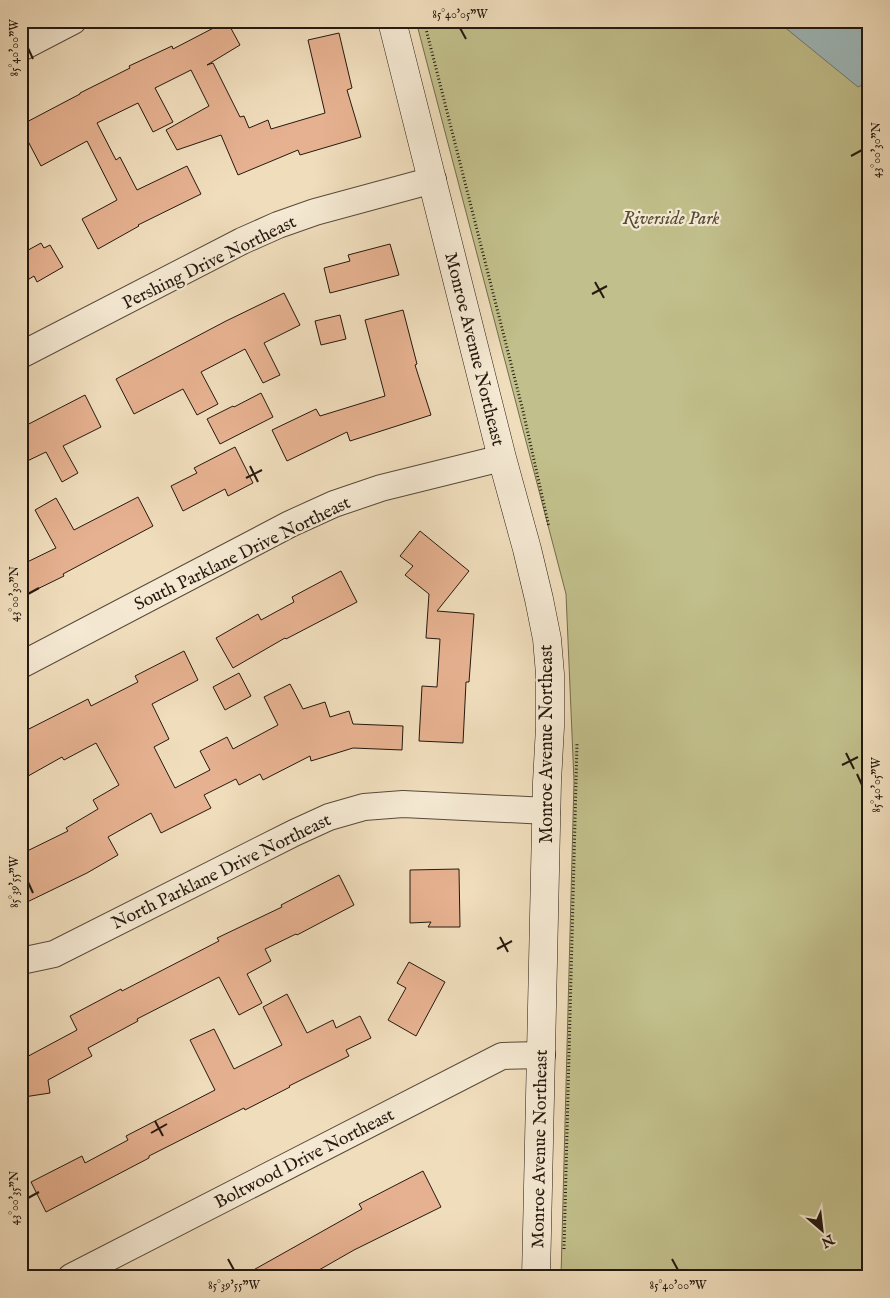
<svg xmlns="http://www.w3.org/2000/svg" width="890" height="1298" font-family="'IM FELL English',serif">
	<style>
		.green { fill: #c1bf8b; stroke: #736c4d }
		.water { fill: #9eb9bb; stroke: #6e7976 }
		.building { fill: #e6b190; stroke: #25190f }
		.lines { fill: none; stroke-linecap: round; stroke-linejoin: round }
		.street-casing { stroke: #584a3a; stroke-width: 28 }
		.secondary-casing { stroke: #25190f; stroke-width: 29 }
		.path { stroke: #25190f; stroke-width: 3; stroke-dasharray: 1 2.5; stroke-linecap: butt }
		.street { stroke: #f5e9d3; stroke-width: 26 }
		.secondary { stroke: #f5e9d3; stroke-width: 28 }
		.ticks { fill: none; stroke: #25190f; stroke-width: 2 }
		.labels { text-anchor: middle; stroke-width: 4.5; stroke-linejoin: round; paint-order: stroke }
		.park-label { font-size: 18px; font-style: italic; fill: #544b34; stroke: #f5e9d3 }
		.street-label { font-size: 18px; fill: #25190f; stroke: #f5e9d3 }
		.neatline { fill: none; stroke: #25190f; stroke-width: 2 }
		.ticks-label { font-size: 12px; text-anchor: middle; fill: #25190f }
	</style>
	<rect width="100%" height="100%" fill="#f0ddbc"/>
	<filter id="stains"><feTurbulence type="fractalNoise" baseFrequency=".004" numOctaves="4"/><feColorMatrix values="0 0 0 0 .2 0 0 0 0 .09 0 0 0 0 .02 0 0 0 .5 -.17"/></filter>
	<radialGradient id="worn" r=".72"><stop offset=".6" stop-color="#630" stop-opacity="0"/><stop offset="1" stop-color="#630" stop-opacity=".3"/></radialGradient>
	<!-- green -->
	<polygon class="green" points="416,21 869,21 869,1277 561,1277 574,781 566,594"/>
	<!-- water -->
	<g class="water">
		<polygon points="777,21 869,21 869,82 858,87"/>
		<polygon points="869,1260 869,1277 859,1277 861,1270"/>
	</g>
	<!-- building -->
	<g class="building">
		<polygon points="227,21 240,45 207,65 213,63 240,117 244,116 249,128 268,120 271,129 325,113 308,40 339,33 352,88 347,90 361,137 300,155 298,150 238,175 221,135 177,150 166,130 209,106 191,70 155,88 173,122 153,132 138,103 97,123 116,160 120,157 137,190 187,166 201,194 138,225 139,226 98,249 82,219 117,200 87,141 41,166 21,128 21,125 80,94 80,93 130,68 129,66 172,46 173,49"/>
		<polygon points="41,243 44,248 50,245 63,267 37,282 34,276 21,284 21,254"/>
		<polygon points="390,244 399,275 330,293 324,268 350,261 348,255"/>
		<polygon points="284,293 300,325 264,343 280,375 263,383 245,349 201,372 218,404 197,415 183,389 134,414 116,379 226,321"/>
		<polygon points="403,310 417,364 415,365 431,415 350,441 347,432 287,461 272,430 316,409 320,416 385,396 365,320"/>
		<polygon points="340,315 346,339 321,345 315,321"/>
		<polygon points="261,393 273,417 220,444 207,419 233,406 234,407"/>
		<polygon points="85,395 101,427 63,446 78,473 62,482 46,452 21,464 21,428"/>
		<polygon points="235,447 253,483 228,496 225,489 183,511 171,486 197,473 194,468"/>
		<polygon points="138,497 153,526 63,574 64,576 21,597 21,565 56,548 35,510 56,498 74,530"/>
		<polygon points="420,531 469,571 437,611 474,614 469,682 466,682 463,743 419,741 422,686 437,687 440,639 426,638 429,594 405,575 413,566 400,556"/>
		<polygon points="341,571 357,602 286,639 285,638 233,668 216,638 258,614 261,620 294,602 292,597"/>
		<polygon points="184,651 198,680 152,704 169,739 154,747 175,788 210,770 200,751 227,737 233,749 278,725 264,697 290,684 303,709 325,702 330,717 349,711 353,724 403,726 402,750 353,748 311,761 310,756 263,780 260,774 239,785 236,779 204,795 211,808 161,833 151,813 108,837 118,855 87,873 21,905 21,854 68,831 66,828 98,809 93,800 119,785 96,743 64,760 62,757 21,780 21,733 88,699 91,706 138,682 135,676"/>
		<polygon points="239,673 251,696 225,710 213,687"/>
		<polygon points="459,869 460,927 428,927 431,922 410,923 410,870"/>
		<polygon points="339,875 354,905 297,935 296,934 265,949 271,961 247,974 262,1003 239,1015 219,977 137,1019 138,1021 88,1048 92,1056 48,1080 50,1093 24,1097 21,1081 21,1060 77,1030 70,1016 121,989 122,991 219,941 217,938 282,907 281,905"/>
		<polygon points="409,962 445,982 416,1036 388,1020 406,988 397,983"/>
		<polygon points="287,994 307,1033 333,1020 336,1028 360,1016 371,1038 346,1050 349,1056 289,1086 290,1087 245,1110 244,1108 149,1156 149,1158 46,1212 31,1182 82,1156 85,1163 128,1140 126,1136 215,1090 190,1040 214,1029 234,1069 282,1045 263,1007"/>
		<polygon points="423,1171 441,1207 354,1250 319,1270 322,1277 241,1277 362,1209 359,1204"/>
	</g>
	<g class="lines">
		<defs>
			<g id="street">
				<polyline points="21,48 73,21"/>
				<polyline points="21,355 242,241 278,225 315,212 433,180"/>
				<polyline points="21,665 290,524 334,504 381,488 502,458"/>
				<polyline points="21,961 54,954 294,833 329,817 364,807 403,804 547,811"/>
				<polyline points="71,1277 502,1056 542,1055"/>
			</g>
			<polyline id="secondary" points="392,21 502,458 527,549 539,599 547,639 550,674 550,727 547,782 536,1277"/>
		</defs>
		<!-- street casing -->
		<use href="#street" class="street-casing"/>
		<!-- secondary casing -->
		<use href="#secondary" class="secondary-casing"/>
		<!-- path -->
		<g class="path">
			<polyline points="424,21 523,411 549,527"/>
			<polyline points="564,1249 577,743"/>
		</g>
		<!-- street -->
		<use href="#street" class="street"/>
		<!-- secondary -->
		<use href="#secondary" class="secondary"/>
	</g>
	<!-- ticks -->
	<path class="ticks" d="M 460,28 L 466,39M 28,48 L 33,59M 851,156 L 862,150M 595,282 L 604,298M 592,294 L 607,286M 250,466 L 258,482M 246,478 L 262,470M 28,594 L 39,588M 846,753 L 854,769M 842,765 L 858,757M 857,774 L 862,785M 28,882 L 33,893M 500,937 L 508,952M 497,949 L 512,941M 155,1121 L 163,1136M 151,1133 L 167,1124M 28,1198 L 39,1192M 228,1259 L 234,1270M 672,1259 L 678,1270"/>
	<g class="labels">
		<!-- park labels -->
		<g class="park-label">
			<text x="671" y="224">Riverside Park</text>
		</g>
		<!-- street labels -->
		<g class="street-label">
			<text transform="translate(209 262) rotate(-26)" y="6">Pershing Drive Northeast</text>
			<text transform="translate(475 349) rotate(76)" y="6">Monroe Avenue Northeast</text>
			<text transform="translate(242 553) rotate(-26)" y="6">South Parklane Drive Northeast</text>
			<text transform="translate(546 744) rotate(-90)" y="6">Monroe Avenue Northeast</text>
			<text transform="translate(221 871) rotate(-26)" y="6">North Parklane Drive Northeast</text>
			<text transform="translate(539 1149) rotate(-89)" y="6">Monroe Avenue Northeast</text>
			<text transform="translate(304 1158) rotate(-27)" y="6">Boltwood Drive Northeast</text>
		</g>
	</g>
	<!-- margin -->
	<rect width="890" height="1298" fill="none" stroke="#f0ddbc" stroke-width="55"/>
	<!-- north arrow -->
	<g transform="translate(822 1230) rotate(152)" stroke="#f5e9d3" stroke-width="4" paint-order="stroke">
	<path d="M0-4L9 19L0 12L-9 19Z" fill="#25190f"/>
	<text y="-8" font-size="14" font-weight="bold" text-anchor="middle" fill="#25190f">N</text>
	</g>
	<rect x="28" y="28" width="834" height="1242" class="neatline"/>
	<g class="ticks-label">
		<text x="460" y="18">85°40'05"W</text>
		<text transform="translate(14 48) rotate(-90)" y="4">85°40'00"W</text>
		<text transform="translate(876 150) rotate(-90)" y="4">43°00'30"N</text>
		<text transform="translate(14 594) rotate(-90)" y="4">43°00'30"N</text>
		<text transform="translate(876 785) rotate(-90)" y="4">85°40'05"W</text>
		<text transform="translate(14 882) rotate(-90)" y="4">85°39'55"W</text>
		<text transform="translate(14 1198) rotate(-90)" y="4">43°00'35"N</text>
		<text x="234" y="1289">85°39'55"W</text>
		<text x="678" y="1289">85°40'00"W</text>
	</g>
	<rect width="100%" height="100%" filter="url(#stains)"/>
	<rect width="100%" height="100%" fill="url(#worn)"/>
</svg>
